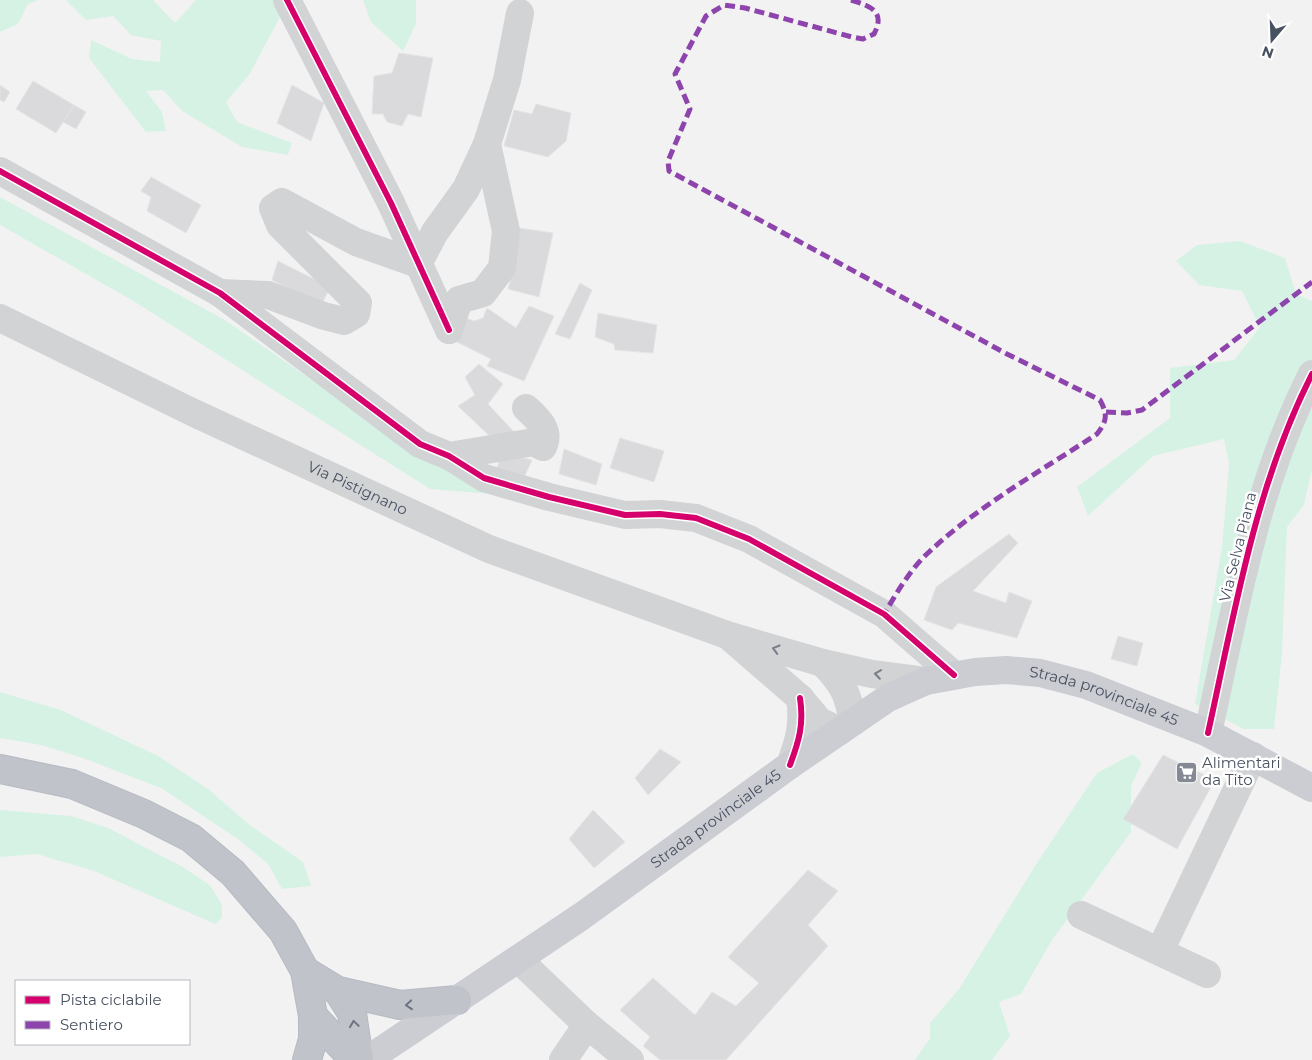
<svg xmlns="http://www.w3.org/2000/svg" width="1312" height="1060" font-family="Montserrat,sans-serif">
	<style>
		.green { fill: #d6f2e5 }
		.building { fill: #dadadd; stroke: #e4e4e5 }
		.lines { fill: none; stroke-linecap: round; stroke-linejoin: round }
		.highway-casing { stroke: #b6bac2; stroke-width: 30 }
		.minor { stroke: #d1d3d5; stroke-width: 28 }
		.major { stroke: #cbcdd3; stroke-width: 28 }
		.highway { stroke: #c0c3ca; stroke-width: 28 }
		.quiet { stroke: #8e44ad; stroke-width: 5; stroke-dasharray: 10 5; stroke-linecap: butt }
		.cycleway-casing { stroke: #fff; stroke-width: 9 }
		.cycleway { stroke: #d6006c; stroke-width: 6 }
		.oneway { stroke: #787e89 }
		.oneway2 { stroke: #6c7380 }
		.labels { text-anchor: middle; stroke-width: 5; stroke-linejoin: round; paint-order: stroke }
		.street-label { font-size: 15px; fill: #485160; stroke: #fff }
		.poi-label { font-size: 15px; fill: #485160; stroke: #fff; text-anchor: start }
	</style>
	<rect width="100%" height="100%" fill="#f3f2f2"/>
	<!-- green -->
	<g class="green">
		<polygon points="0,0 39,0 28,4 18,24 0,32"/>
		<polygon points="66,0 153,0 175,23 196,0 273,0 280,17 249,75 226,102 237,122 292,143 288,155 242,147 182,111 163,90 146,91 162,112 166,131 146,132 89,58 91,40 132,59 160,62 161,41 131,35 113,16 86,20"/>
		<polygon points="363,0 416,0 416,24 403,51 371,22"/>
		<polygon points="0,197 225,320 430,462 513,496 430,489 135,302 0,225"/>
		<polygon points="1240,241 1285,258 1296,294 1312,301 1312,469 1304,505 1287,527 1282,654 1274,729 1244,729 1195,704 1222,547 1229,463 1224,439 1153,456 1088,516 1077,487 1170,418 1170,368 1234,360 1260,327 1242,291 1199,285 1176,261 1197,245"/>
		<polygon points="0,692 61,710 158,756 208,789 251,826 303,862 311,886 282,889 268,864 239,840 161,788 83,758 41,745 0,738"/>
		<polygon points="1133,754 1142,763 1131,786 1131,832 1052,940 1021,994 999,1002 1010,1036 992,1060 915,1060 930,1038 930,1023 959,989 1035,866 1097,773"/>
		<polygon points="0,810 71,816 108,828 181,866 210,885 222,905 222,918 215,924 94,871 37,854 0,857"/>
	</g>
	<!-- building -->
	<g class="building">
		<polygon points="399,53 433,58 421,117 408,114 402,126 387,122 383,114 372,114 374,76 392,73"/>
		<polygon points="33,81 74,105 56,133 16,109"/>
		<polygon points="0,85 10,92 4,102 0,100"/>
		<polygon points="292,85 324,103 311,141 277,123"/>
		<polygon points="536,104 571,113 566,141 548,157 504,146 514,110 532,114"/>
		<polygon points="74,105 86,112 76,129 63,122"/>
		<polygon points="151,177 201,205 186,233 147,211 151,197 141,191"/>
		<polygon points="519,228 553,233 539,297 508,289 516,260"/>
		<polygon points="278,261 330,287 321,306 272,280"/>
		<polygon points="580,283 592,290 570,339 555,334"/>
		<polygon points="529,306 554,316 524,381 487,366 491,359 451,339 465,318 474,321 483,318 487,308 516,328"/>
		<polygon points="598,313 657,325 653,353 615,350 614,344 595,337"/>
		<polygon points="479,364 503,384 488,404 516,434 497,443 458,406 475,395 465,377"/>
		<polygon points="620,438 664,451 654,482 610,468"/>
		<polygon points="564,449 602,464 596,485 559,474"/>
		<polygon points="502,453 532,460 521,484 496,471"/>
		<polygon points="1009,534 1018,543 973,591 1006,603 1009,592 1032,601 1017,638 958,623 952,630 924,620 936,587"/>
		<polygon points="1118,636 1143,643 1137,666 1111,659"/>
		<polygon points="660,749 681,762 648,795 635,778"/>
		<polygon points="1163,755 1215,780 1177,849 1123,819"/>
		<polygon points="593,810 625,842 594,868 569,839"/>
		<polygon points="808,870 838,891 808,925 828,946 726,1060 660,1060 643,1046 650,1037 620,1010 653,978 695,1015 712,992 736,1006 759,983 728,957"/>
	</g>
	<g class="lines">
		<defs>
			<g id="highway">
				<polyline points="0,769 72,784 144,814 191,838 233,873 283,931 305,971 313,1016 313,1039 307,1060"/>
				<polyline points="305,971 338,991 400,1005 457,1000"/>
				<polyline points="338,991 352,1013 359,1060"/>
				<polyline points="313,1016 354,1060"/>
			</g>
		</defs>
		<!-- highway casing -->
		<use href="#highway" class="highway-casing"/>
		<!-- minor -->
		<g class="minor">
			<polyline points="287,0 391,203 449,330"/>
			<polyline points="0,171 220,293 420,444 449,456 484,478 549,497 625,515 660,514 696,518 749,539 884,614 954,675"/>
			<polyline points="220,293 268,295 324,316 344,321 356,314 358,303 280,225 273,208 282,202 356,242 418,264 435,232 466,189 487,144 507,80 520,13"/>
			<path id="s1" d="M 0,318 L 194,413 L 489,549 L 727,635 L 823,663 L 872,674 L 926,681"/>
			<polyline points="449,330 459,300 483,293 502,268 506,231 487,144"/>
			<path d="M 449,456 L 534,442 L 543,447 C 551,430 538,419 526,408"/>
			<polyline points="733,640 800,698 819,721 840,731"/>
			<path d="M 823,663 C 843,684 848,693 853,722"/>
			<path d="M 1208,733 C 1235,611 1255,486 1312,374"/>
			<path d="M 790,765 C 799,741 804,724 800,698"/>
			<polyline points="1081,915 1207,974"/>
			<polyline points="1160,951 1253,756"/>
			<polyline points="518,959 587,1025 630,1060"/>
			<polyline points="563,1060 587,1025"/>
		</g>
		<!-- major -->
		<path class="major" id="s2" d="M 367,1060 L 582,916 L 790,765 L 888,698 L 926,681 L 975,672 L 1006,670 L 1040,673 L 1086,685 L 1208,733 L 1312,788"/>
		<!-- highway -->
		<use href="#highway" class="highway"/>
		<!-- quiet -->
		<g class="quiet">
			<path d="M 851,0 C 870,6 886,11 874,34 L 863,39 L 852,37 L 745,8 L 724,5 L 706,16 L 675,74 L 690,109 L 668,161 L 669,171 L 1007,354 L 1100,400 C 1108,415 1107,421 1097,434 C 1041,471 978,506 929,552 C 910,569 897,593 884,614"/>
			<polyline points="1106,412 1127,413 1142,410 1312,282"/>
		</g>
		<defs>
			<g id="cycleway">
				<polyline points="287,0 391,203 449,330"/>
				<polyline points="0,171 220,293 420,444 449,456 484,478 549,497 625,515 660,514 696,518 749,539 884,614 954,675"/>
				<path d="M 1208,733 C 1235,611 1255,486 1312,374"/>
				<path d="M 790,765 C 799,741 804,724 800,698"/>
			</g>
		</defs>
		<!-- cycleway casing -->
		<use href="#cycleway" class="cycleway-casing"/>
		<!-- cycleway -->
		<use href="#cycleway" class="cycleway"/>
	</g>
	<!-- one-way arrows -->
	<defs><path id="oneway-chevron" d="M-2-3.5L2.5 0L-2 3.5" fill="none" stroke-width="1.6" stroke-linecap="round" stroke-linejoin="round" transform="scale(1.25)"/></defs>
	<g class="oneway">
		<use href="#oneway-chevron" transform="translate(776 649) rotate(-164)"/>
		<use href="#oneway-chevron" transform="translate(878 674) rotate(-172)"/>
	</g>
	<g class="oneway2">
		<use href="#oneway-chevron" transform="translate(409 1005) rotate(175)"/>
		<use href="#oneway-chevron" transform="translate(354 1024) rotate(-98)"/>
	</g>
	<!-- icons -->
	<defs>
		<symbol id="supermarket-square" viewBox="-11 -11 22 22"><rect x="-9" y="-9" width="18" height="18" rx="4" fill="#848993" stroke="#fff"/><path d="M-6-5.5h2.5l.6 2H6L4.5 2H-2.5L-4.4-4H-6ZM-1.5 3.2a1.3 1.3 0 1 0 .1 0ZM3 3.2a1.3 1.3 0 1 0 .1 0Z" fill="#fff"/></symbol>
	</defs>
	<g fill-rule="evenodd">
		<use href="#supermarket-square" x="1174" y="760" width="25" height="25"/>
	</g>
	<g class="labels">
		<!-- street labels -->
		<g class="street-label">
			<text dy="5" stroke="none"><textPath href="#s1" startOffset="396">Via Pistignano</textPath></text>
			<text transform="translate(1238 547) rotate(-76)" y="5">Via Selva Piana</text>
			<text dy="5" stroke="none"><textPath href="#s2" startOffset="859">Strada provinciale 45</textPath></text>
			<text dy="5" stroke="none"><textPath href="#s2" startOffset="424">Strada provinciale 45</textPath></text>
		</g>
		<!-- poi labels -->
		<g class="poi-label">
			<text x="1202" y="768">Alimentari<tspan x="1202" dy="17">da Tito</tspan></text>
		</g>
	</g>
	<!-- legend -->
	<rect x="15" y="980" width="175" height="65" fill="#ffffff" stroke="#b6b9bf"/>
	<rect x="25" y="996" width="25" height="8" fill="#d6006c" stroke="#b6b9bf"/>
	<text x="60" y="1005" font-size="15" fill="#485160">Pista ciclabile</text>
	<rect x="25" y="1021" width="25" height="8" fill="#8e44ad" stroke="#b6b9bf"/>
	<text x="60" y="1030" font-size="15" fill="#485160">Sentiero</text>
	<!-- north arrow -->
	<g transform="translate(1272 40) rotate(199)" stroke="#ffffff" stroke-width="4" paint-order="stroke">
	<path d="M0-4L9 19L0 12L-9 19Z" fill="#485160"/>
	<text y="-8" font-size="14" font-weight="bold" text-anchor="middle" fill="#485160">N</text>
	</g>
</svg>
